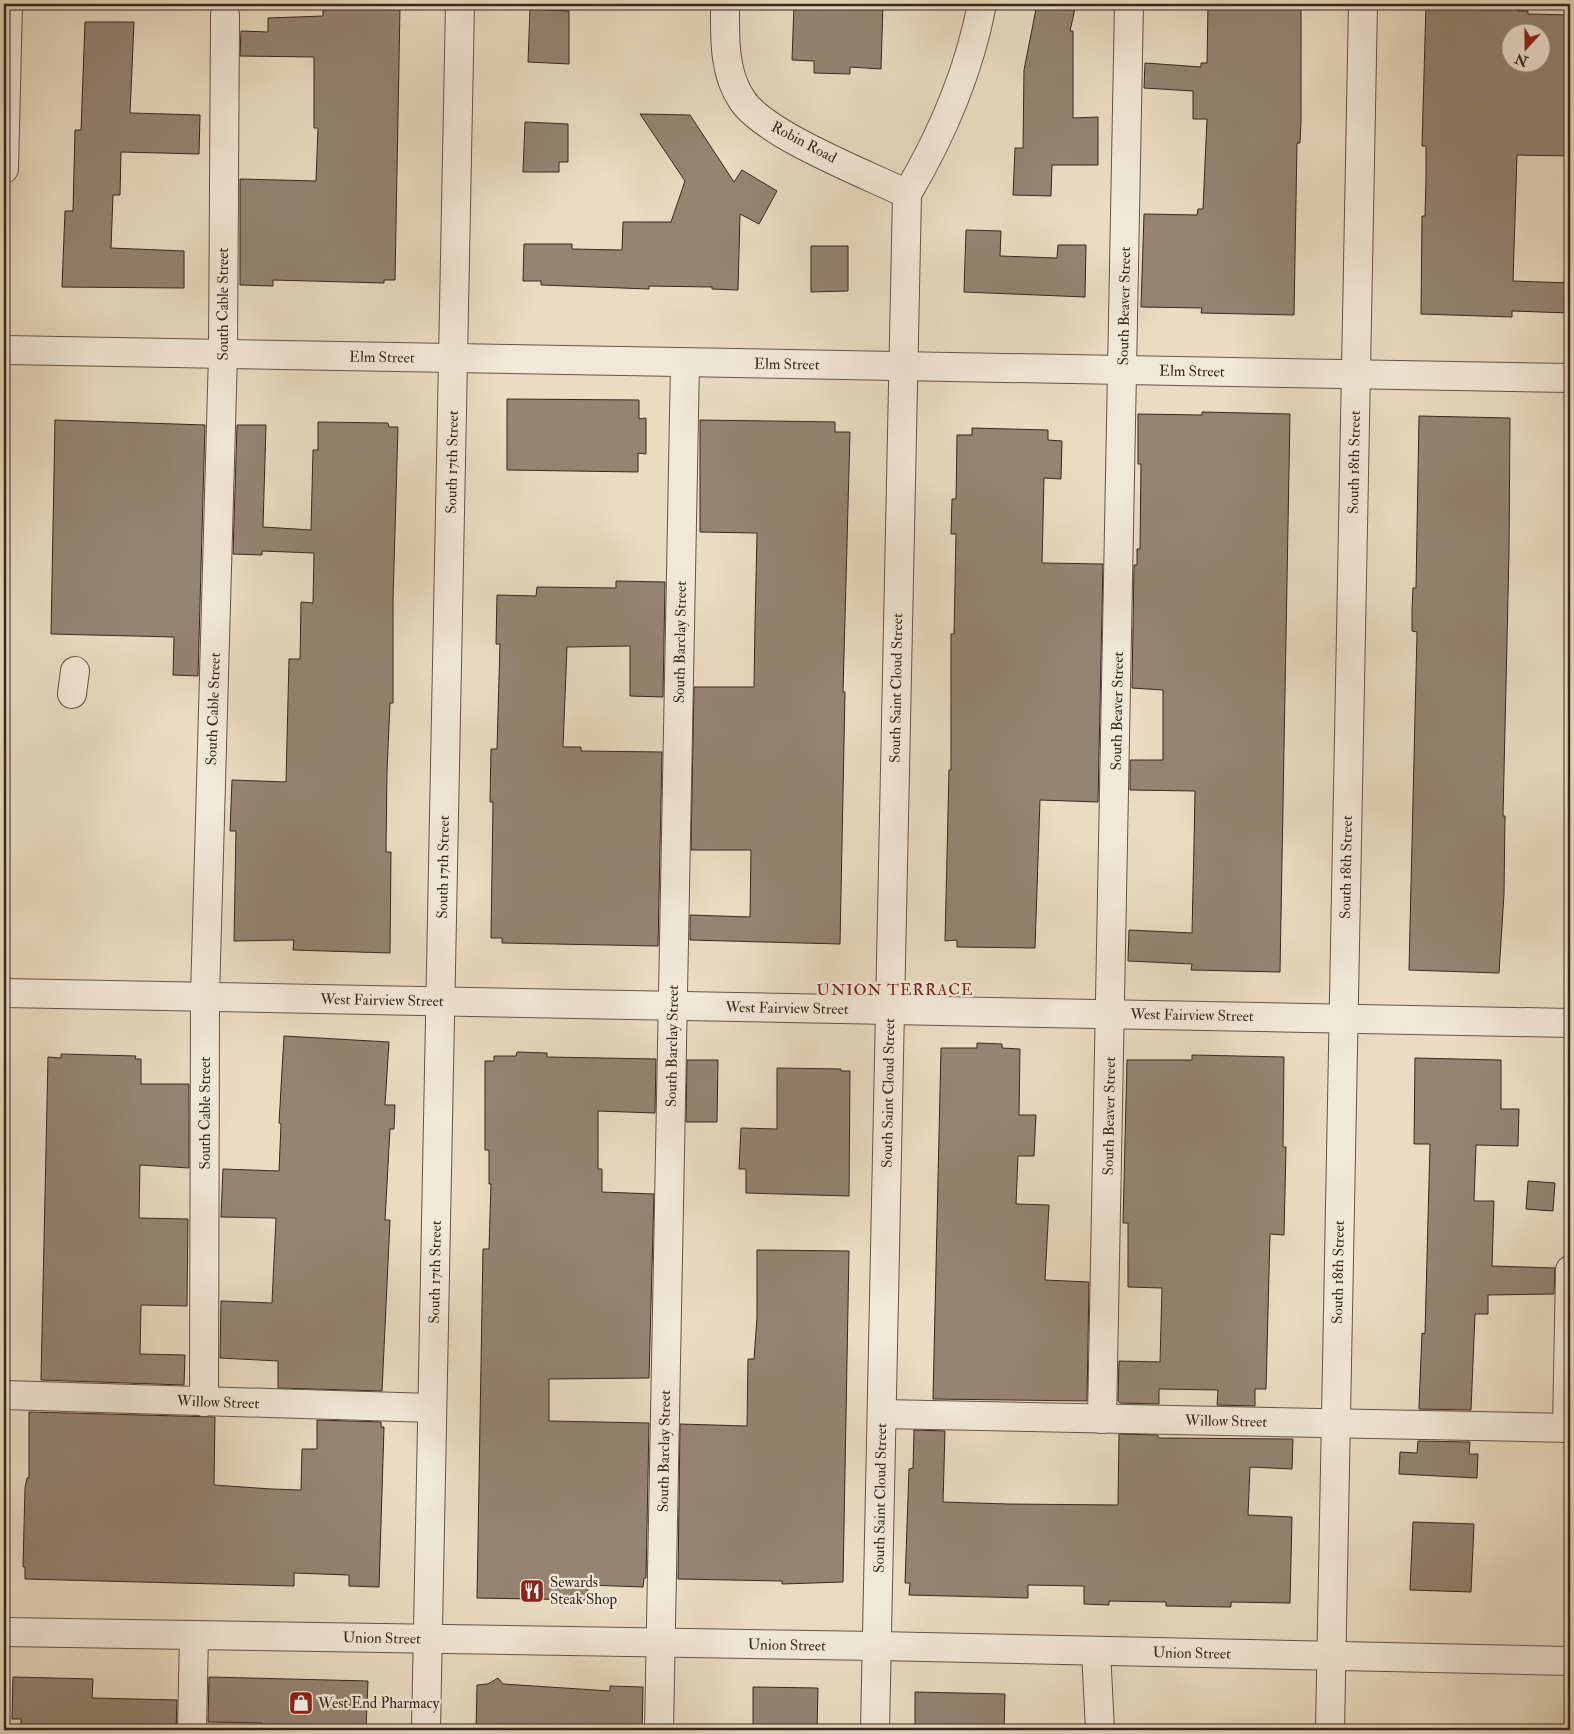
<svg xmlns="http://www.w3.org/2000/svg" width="1574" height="1734" font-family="'IM FELL Double Pica',serif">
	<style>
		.building { fill: #948573; stroke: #37271f; fill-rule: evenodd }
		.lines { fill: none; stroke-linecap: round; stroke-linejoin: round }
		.minor-casing { stroke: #645448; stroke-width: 30 }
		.minor { stroke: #f1e8d7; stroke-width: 28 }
		.labels { text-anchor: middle; stroke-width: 4.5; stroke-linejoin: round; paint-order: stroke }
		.street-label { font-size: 15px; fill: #37271f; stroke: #f1e8d7 }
		.poi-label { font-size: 15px; fill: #37271f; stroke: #f1e8d7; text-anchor: start }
		.neighbourhood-label { font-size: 16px; letter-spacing: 1px; fill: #7a1f14; stroke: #f1e8d7 }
	</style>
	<rect width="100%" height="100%" fill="#e9dcc1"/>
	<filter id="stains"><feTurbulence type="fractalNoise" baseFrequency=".004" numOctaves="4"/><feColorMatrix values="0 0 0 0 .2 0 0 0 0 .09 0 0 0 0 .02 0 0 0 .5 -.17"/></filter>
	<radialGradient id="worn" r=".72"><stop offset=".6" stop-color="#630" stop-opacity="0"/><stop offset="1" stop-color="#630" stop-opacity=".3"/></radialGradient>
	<!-- building -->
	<g class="building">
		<polygon points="323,4 388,4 388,7 400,7 395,280 384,280 384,283 273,280 273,286 240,285 240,179 316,181 318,128 314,128 314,57 240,56 241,31 268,32 268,18 323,16"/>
		<polygon points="794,4 883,4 881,69 850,67 850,74 814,73 814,61 792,60"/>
		<polygon points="1037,4 1076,4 1070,31 1073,31 1073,118 1098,117 1098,165 1052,165 1051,196 1013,195 1015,148 1023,148 1024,70"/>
		<polygon points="1208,4 1301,4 1301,121 1300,143 1297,143 1294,315 1201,313 1202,308 1141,307 1144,214 1197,215 1198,209 1203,209 1207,119 1193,119 1193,91 1144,88 1145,63 1201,67 1201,63 1207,63"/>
		<path d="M 1426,4 L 1518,4 L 1518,11 L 1528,11 L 1528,14 L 1570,15 L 1570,156 L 1517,155 L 1513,281 L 1570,283 L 1570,313 L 1512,311 L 1512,317 L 1421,314 L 1422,216 L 1425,216 L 1426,179 L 1426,146 L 1422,146 ZM 1512,32 L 1542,32 L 1542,62 L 1512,62 Z"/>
		<polygon points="530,9 569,11 569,64 528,62"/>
		<polygon points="85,22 134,22 130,113 200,115 199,154 121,152 120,195 113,195 111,248 184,251 184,288 62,287 65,211 73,211 75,130 81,130"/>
		<polygon points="640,114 690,115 734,182 742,170 777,191 759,224 740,214 738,290 712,289 712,287 649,286 649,289 541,285 541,281 523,281 524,244 572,244 572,249 622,250 623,222 671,222 685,181"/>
		<polygon points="525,122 568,124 568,162 559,162 559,172 523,172"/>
		<polygon points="966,230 1001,231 1000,256 1057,258 1058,245 1086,245 1085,297 964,292"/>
		<polygon points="811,246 848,246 848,291 811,292"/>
		<polygon points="507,399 639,400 639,419 646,418 646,454 638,453 638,472 507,470"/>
		<polygon points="1202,412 1290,414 1280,972 1191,970 1192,964 1128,961 1129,930 1192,933 1194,844 1195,791 1130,790 1130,760 1163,760 1163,690 1132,688 1134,565 1137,565 1137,549 1140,549 1141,464 1138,464 1138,414 1202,415"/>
		<polygon points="1419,416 1510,418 1509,552 1503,816 1505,816 1504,894 1499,973 1409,970 1417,632 1412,631 1412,609 1413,588 1416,588"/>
		<polygon points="55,420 205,425 198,676 173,675 174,637 51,634"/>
		<polygon points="700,420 835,422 835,432 850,432 843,692 845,692 840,944 690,940 690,915 750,917 751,850 691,850 694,687 754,687 755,625 757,533 700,532"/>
		<polygon points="318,422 388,423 389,427 398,427 393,600 393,703 390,703 387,771 386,852 391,852 390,953 293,950 294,940 234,941 236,831 230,831 232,780 286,782 289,659 300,659 301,602 313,603 314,553 262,551 262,555 233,554 237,425 266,425 263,527 311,530 313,450 318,450"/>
		<polygon points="972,428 1048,430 1048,440 1062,441 1061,479 1044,478 1042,563 1103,564 1098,802 1040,800 1035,948 957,947 957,940 945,941 949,770 951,770 951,634 954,634 956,534 951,534 952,499 956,499 957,435 972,435"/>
		<polygon points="616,581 665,582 663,697 630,696 630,646 567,647 563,747 581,747 581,751 662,752 658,946 502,943 502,938 491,938 493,802 490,802 491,749 497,749 500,644 496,644 497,595 536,596 537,587 616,588"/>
		<polygon points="284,1036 389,1042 385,1105 395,1105 394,1129 390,1129 385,1220 390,1220 382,1391 278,1388 278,1361 220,1358 221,1301 272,1303 276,1218 221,1217 223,1169 279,1171 281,1124 279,1123"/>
		<polygon points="977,1043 1002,1044 1002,1048 1020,1049 1019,1115 1036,1115 1034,1156 1018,1156 1016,1204 1049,1205 1045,1280 1089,1282 1087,1401 933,1399 941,1048 977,1048"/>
		<polygon points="517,1052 547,1053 547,1057 656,1059 655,1113 598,1111 598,1169 602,1169 602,1192 654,1194 649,1378 549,1379 549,1421 649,1423 646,1578 644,1578 643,1587 588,1585 588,1600 477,1598 483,1249 489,1249 491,1184 489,1184 489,1150 485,1150 485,1061 494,1061 494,1056 516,1056"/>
		<polygon points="61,1054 136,1056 135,1059 141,1059 141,1084 189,1084 189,1168 140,1165 139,1218 188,1219 187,1306 141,1305 140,1354 185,1355 184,1385 41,1380 48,1057 61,1058"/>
		<polygon points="1192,1055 1284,1057 1283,1147 1286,1147 1284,1235 1270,1234 1266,1389 1255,1389 1255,1406 1217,1405 1218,1390 1159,1389 1159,1404 1120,1403 1118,1401 1119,1361 1160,1362 1162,1288 1128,1287 1128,1223 1123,1223 1127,1060 1192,1060"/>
		<polygon points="1415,1058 1501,1060 1501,1109 1519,1109 1518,1146 1476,1145 1474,1201 1494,1201 1492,1266 1555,1268 1554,1294 1488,1295 1488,1314 1475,1314 1471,1410 1419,1409 1419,1407 1422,1333 1425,1334 1430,1144 1414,1144"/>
		<polygon points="687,1060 718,1060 717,1122 686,1122"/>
		<polygon points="777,1068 841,1069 841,1071 850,1071 849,1196 746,1193 746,1169 739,1169 741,1128 777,1129"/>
		<polygon points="1528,1181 1555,1183 1553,1211 1526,1209"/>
		<polygon points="757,1250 849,1251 843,1582 782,1584 782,1581 678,1579 680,1424 747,1426 748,1359 754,1359 757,1318"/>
		<polygon points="29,1412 215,1417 214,1485 271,1489 301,1490 302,1449 317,1449 317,1420 381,1422 381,1427 384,1427 379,1587 349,1586 349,1575 294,1573 294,1586 25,1579 25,1567 23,1567 25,1488 27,1478 29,1478"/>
		<polygon points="914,1430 945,1431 943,1502 1008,1504 1118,1505 1119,1434 1158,1435 1158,1438 1293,1439 1292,1469 1250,1467 1248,1515 1292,1517 1290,1603 1231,1602 1231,1607 1166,1606 1166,1602 1109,1601 1109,1605 1084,1604 1084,1586 1028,1585 1028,1598 909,1595 910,1583 905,1583 909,1469 913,1468"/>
		<polygon points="1418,1441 1470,1442 1469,1454 1478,1454 1477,1478 1399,1474 1400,1452 1417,1453"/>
		<polygon points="1413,1522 1474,1524 1471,1592 1410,1590"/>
		<polygon points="13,1677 93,1679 92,1698 177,1700 176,1730 21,1730 21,1719 12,1719"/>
		<polygon points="209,1677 368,1681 366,1729 262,1730 262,1723 208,1722"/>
		<polygon points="498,1678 503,1684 610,1691 610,1686 643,1687 642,1730 476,1730 477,1685 488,1684"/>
		<polygon points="753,1687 818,1688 817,1730 753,1729"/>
		<polygon points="915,1692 1005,1694 1004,1730 915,1730"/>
	</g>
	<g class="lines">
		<defs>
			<g id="minor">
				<path d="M 725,4 C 725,36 723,72 742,100 C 765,135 866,174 907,194"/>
				<polyline points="4,169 8,4"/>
				<polyline points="4,350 1570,378"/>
				<polyline points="72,694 75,671"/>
				<polyline points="4,993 1570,1023"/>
				<polyline points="4,1395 432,1408"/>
				<polyline points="204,1402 205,997 223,354 225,15"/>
				<polyline points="882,1414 1570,1428"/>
				<polyline points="1102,1419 1129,4"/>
				<polyline points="1567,1428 1570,1270"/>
				<polyline points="4,1632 877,1646 1570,1661"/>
				<polyline points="1096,1651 1100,1730"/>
				<polyline points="192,1730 194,1635"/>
				<polyline points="426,1730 460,4"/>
				<polyline points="659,1730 685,363"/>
				<path d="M 875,1730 L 907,194 C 942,135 969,72 982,4"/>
				<polyline points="1330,1730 1363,4"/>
			</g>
		</defs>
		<!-- minor casing -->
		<use href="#minor" class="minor-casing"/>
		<!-- minor -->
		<use href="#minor" class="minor"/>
	</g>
	<!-- icons -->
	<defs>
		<symbol id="restaurant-square" viewBox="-11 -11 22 22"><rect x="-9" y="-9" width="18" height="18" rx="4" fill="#8f2418" stroke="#f1e8d7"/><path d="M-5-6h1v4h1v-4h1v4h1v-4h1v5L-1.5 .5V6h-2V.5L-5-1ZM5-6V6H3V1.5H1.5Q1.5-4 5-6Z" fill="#fff"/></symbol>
		<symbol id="shop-square" viewBox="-11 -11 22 22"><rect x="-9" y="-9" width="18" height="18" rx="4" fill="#8f2418" stroke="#f1e8d7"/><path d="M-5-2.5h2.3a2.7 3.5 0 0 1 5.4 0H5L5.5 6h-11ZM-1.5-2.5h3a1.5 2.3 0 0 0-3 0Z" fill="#fff"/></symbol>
	</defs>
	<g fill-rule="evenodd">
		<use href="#restaurant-square" x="518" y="1577" width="28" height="28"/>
		<use href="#shop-square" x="287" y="1689" width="28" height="28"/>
	</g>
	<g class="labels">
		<!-- street labels -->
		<g class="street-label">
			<text transform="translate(804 142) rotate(28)" y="5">Robin Road</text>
			<text transform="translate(223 304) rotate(-90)" y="5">South Cable Street</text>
			<text transform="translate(1124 306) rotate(-89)" y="5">South Beaver Street</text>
			<text transform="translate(382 357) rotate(1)" y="5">Elm Street</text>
			<text transform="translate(787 364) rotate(1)" y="5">Elm Street</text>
			<text transform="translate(1192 371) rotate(1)" y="5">Elm Street</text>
			<text transform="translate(452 462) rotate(-89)" y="5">South 17th Street</text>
			<text transform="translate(1354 462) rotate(-89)" y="5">South 18th Street</text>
			<text transform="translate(680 642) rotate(-89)" y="5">South Barclay Street</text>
			<text transform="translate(896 688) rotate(-89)" y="5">South Saint Cloud Street</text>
			<text transform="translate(213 709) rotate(-88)" y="5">South Cable Street</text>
			<text transform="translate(1117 711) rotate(-89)" y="5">South Beaver Street</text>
			<text transform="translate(443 867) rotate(-89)" y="5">South 17th Street</text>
			<text transform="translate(1346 867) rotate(-89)" y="5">South 18th Street</text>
			<text transform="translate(382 1000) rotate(1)" y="5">West Fairview Street</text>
			<text transform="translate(787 1008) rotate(1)" y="5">West Fairview Street</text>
			<text transform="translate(1192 1015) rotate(1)" y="5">West Fairview Street</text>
			<text transform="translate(672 1046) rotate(-89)" y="5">South Barclay Street</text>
			<text transform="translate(888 1093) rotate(-89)" y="5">South Saint Cloud Street</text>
			<text transform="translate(205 1113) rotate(-90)" y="5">South Cable Street</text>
			<text transform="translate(1109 1116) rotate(-89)" y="5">South Beaver Street</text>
			<text transform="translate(435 1272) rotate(-89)" y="5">South 17th Street</text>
			<text transform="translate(1338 1272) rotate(-89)" y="5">South 18th Street</text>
			<text transform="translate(218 1402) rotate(2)" y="5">Willow Street</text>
			<text transform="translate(1226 1421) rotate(1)" y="5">Willow Street</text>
			<text transform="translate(664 1451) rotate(-89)" y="5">South Barclay Street</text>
			<text transform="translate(880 1498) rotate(-89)" y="5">South Saint Cloud Street</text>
			<text transform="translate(382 1638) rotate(1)" y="5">Union Street</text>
			<text transform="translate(787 1645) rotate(1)" y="5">Union Street</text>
			<text transform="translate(1192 1653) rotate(1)" y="5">Union Street</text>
		</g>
		<!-- poi labels -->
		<g class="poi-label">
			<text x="550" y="1587">Sewards<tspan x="550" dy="17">Steak Shop</tspan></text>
			<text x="318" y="1708">West End Pharmacy</text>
		</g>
		<!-- neighbourhood labels -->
		<g class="neighbourhood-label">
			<text x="895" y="995">UNION TERRACE</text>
		</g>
	</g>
	<!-- margin -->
	<rect width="1574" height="1734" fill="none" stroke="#e9dcc1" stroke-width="20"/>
	<rect x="5" y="5" width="1564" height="1724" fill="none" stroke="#37271f" stroke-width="2.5"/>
	<rect x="10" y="10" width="1554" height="1714" fill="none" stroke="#37271f"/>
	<!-- north arrow -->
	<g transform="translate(1526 48) rotate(201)"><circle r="24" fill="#f1e8d7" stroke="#a79b8d"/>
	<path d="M0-4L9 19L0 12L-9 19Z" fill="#8f2418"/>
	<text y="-8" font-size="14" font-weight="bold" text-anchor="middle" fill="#37271f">N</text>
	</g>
	<rect width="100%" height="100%" filter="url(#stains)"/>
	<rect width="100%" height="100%" fill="url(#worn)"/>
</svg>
